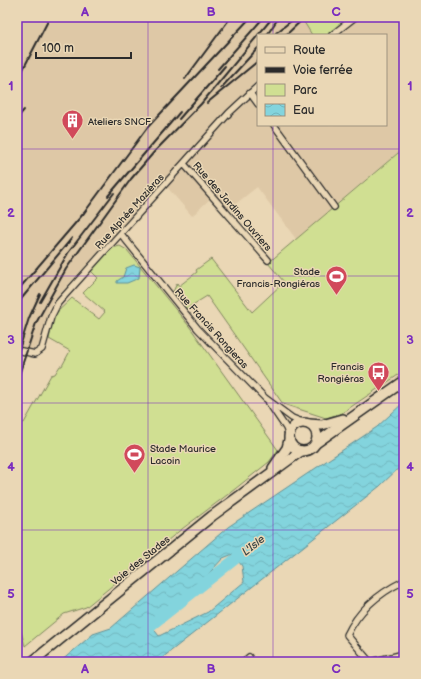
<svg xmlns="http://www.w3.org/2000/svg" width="421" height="679" font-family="'Balsamiq Sans',sans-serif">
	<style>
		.built { fill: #dec8a6 }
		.green { fill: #d0df92; stroke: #7e855e }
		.water { fill: url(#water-waves); stroke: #609096; fill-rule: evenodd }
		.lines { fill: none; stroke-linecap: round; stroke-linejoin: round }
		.river { stroke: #83d4dd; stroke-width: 11 }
		.minor-casing { stroke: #2b2b2b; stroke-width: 8 }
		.primary-casing { stroke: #2b2b2b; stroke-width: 12 }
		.minor { stroke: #ead7b5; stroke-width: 5.5 }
		.primary { stroke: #ead7b5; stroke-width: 9 }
		.rail { stroke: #2b2b2b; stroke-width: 2 }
		.grid { fill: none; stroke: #7b2cbf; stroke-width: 1; stroke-opacity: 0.55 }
		.labels { text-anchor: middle; stroke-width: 3; stroke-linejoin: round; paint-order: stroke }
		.poi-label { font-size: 10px; fill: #2b2b2b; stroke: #ead7b5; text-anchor: start }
		.street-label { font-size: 10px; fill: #2b2b2b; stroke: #ead7b5 }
		.water-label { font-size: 11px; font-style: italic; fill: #384446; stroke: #ead7b5 }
		.neatline { fill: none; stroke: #7b2cbf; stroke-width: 1.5 }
		.grid-label { font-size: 13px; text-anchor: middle; font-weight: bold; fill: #7b2cbf }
	</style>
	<defs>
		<pattern id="water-waves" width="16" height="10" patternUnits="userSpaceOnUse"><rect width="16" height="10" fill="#83d4dd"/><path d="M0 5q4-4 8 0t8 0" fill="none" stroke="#71b6be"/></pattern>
	</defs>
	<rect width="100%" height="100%" fill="#ead7b5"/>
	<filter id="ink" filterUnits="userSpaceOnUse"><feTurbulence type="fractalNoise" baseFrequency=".025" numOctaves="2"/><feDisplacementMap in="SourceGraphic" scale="8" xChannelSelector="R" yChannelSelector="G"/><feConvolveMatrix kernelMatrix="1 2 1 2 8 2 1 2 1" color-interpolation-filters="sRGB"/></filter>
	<g filter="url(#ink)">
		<!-- built -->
		<g class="built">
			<polygon points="23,17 308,17 304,22 312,35 258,35 258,79 53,301 49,307 39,345 32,350 17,346 17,30"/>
			<polygon points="360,17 388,17 393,21 398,17 404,17 404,155 397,153 296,239 257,187 228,210 214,195 192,216 167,187 234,113 258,91 258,125 386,125 386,35 340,35"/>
		</g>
		<!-- green -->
		<g class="green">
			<polygon points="308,17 352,17 329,35 312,35 304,22"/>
			<polygon points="398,153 404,155 404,371 342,413 326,418 283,404 207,296 186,309 173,292 177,283 179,286 197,272 196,270 211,259 252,312 284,282 268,263"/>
			<polygon points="120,246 127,250 189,326 278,450 269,462 235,489 178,532 86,607 64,614 25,646 17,616 17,421 24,423 51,375 55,374 60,366 62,366 70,351 49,339 54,315 72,298 99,319 105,312 83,293 98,278 91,271 112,248"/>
		</g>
		<!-- water -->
		<g class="water">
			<polygon points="134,265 140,267 139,278 127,283 117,283 117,281 123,277 126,268"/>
			<path d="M 404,402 L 404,463 L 380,486 L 157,662 L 60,662 L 93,634 L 111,628 L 228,527 L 377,427 ZM 233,554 L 242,566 L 244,582 L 208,612 L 159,636 L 149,623 L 202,581 L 223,558 Z"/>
		</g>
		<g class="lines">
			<!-- river -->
			<polyline class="river" points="139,635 248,549"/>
			<defs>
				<g id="minor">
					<polyline points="332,35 355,17"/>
					<polyline points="250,93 258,104"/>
					<polyline points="274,125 334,207"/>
					<polyline points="184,164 268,260"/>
					<polyline points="121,234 198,329 265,398 292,418 302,422"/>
					<polyline points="17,350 35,354 42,349 51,317 58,303 229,113 258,86"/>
					<polyline points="269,403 286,428 289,436"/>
					<polyline points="243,662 249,657"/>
					<path d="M 370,662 L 347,635 C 359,609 379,593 404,581"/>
					<polyline points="371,662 404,654"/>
				</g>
				<g id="primary">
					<circle cx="303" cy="437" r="14"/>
					<polyline points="309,424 322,425 343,419"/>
					<polyline points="316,443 404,381"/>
					<polyline points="273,468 287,448 289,440"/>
					<polyline points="32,662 212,516 301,451"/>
				</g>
			</defs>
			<!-- minor casing -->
			<use href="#minor" class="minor-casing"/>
			<!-- primary casing -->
			<use href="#primary" class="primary-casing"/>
			<!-- minor -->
			<use href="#minor" class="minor"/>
			<!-- primary -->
			<use href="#primary" class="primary"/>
			<!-- rail -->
			<g class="rail">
				<polyline points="276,33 296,17"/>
				<polyline points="267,35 279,17"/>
				<polyline points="286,35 305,17"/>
				<polyline points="218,69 264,17"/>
				<polyline points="185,79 231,17"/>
				<polyline points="17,81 50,17"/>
				<polyline points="221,88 258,48"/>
				<polyline points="207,103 258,61"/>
				<polyline points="17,118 24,110"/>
				<polyline points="179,119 225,66"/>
				<polyline points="108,196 180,112"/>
				<polyline points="17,291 84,213 147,128 251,17"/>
				<polyline points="40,302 68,253 114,193"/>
				<polyline points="17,304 72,238"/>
				<polyline points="17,356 29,318 40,294"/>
				<polyline points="17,381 36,323 66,269 131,179 155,151 201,104 273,17"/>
				<polyline points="17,647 23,662"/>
			</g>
		</g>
	</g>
	<!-- grid -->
	<path class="grid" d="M 148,17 L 148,662M 273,17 L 273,35M 273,125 L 273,662M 17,149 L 404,149M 17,276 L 404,276M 17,403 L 404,403M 17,530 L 404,530"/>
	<!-- icons -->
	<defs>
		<symbol id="building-pin" viewBox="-11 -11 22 30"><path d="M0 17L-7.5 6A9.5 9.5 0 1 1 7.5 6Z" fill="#d1495b" stroke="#ead7b5"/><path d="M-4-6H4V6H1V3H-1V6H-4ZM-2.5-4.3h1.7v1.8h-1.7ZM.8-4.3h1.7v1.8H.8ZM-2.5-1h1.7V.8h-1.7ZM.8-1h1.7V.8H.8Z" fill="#fff"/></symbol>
		<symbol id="stadium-pin" viewBox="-11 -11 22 30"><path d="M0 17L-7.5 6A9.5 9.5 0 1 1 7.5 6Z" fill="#d1495b" stroke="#ead7b5"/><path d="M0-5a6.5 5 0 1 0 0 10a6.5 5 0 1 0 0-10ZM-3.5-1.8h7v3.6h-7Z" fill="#fff"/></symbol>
		<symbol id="bus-pin" viewBox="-11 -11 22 30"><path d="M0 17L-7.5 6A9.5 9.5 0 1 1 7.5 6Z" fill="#d1495b" stroke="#ead7b5"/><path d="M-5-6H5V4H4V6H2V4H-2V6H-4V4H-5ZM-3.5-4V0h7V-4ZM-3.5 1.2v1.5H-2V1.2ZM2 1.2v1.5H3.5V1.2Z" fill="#fff"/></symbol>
	</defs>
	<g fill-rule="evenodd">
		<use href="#building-pin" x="60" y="108" width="25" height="34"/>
		<use href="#stadium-pin" x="324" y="264" width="25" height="34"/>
		<use href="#bus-pin" x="366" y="360" width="25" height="34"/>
		<use href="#stadium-pin" x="122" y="442" width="25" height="34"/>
	</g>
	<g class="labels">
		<!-- poi labels -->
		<g class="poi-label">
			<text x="88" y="125">Ateliers SNCF</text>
			<text x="320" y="275" text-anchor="end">Stade<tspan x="320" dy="12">Francis-Rongiéras</tspan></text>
			<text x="364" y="370" text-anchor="end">Francis<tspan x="364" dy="12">Rongiéras</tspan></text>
			<text x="150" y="452">Stade Maurice<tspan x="150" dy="12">Lacoin</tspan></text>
		</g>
		<!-- street labels -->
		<g class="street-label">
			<text transform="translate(233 206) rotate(49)" y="4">Rue des Jardins Ouvriers</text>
			<text transform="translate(129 211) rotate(-48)" y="4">Rue Alphée Maziéras</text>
			<text transform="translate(212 328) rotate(48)" y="4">Rue Francis Rongieras</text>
			<text transform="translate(140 560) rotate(-39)" y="4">Voie des Stades</text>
		</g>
		<!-- water labels -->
		<g class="water-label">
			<text transform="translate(253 545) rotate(-38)" y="4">L'Isle</text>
		</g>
	</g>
	<!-- margin -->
	<rect width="421" height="679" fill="none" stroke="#ead7b5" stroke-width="44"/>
	<!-- legend -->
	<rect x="257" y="34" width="130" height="92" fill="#ead7b5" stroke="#9e927e"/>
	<rect x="265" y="47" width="20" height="6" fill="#ead7b5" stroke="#9e927e"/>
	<text x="293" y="54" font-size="12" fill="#2b2b2b">Route</text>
	<rect x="265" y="67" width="20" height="6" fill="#2b2b2b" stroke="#9e927e"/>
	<text x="293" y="74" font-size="12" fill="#2b2b2b">Voie ferrée</text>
	<rect x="265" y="84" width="20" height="12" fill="#d0df92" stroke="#9e927e"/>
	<text x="293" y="94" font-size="12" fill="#2b2b2b">Parc</text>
	<rect x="265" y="104" width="20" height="12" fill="url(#water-waves)" stroke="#9e927e"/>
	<text x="293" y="114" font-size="12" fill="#2b2b2b">Eau</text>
	<!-- scale -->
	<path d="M36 52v6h95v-6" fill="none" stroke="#2b2b2b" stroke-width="2"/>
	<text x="42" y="52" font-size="12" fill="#2b2b2b" stroke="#ead7b5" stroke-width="3" paint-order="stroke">100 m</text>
	<rect x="22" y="22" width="377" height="635" class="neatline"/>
	<g class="grid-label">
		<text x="85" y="16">A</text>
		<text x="211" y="16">B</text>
		<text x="336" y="16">C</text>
		<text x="11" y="90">1</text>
		<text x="410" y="90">1</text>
		<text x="11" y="217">2</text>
		<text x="410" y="217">2</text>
		<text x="11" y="344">3</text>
		<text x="410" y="344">3</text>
		<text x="11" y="471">4</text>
		<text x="410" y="471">4</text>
		<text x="11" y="598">5</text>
		<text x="410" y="598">5</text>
		<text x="85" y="673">A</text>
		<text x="211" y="673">B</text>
		<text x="336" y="673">C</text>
	</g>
</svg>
